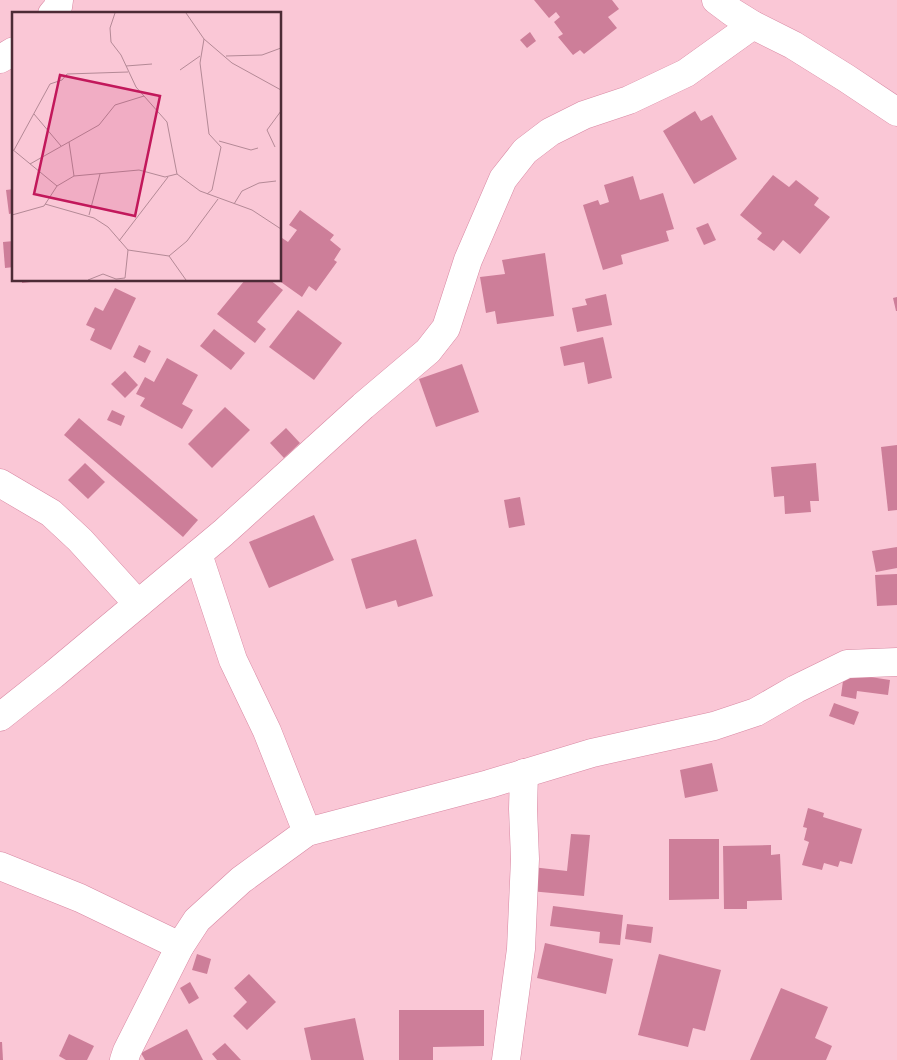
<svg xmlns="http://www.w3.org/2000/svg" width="897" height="1060" font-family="'Varela Round',sans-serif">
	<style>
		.building { fill: #cd7e99 }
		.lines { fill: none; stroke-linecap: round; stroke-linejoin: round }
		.street-casing { stroke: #d888a3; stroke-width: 29 }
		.street { stroke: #fff; stroke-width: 28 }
		.inset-road { fill: none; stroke: #b48996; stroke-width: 1 }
		.view { fill: #c2185b; fill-opacity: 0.15; stroke: #c2185b; stroke-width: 2.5 }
		.inset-edge { fill: none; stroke: #4c2b36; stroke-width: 2.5 }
	</style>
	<rect width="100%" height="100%" fill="#fac7d6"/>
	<!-- building -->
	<g class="building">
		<polygon points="534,0 612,0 619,9 608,17 617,28 584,54 580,50 573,55 558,37 563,34 554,22 560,17 556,12 549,18"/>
		<polygon points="530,32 536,41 527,48 520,40"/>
		<polygon points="695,111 701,121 712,115 737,159 694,184 663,131"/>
		<polygon points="773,175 789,187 796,180 819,198 814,205 830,217 800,254 783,240 774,251 757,239 762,233 740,215"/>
		<polygon points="633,176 640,200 663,193 674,229 666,231 669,241 621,255 623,264 603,270 583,205 598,200 600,205 609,202 604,185"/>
		<polygon points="14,189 14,213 9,214 6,190"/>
		<polygon points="300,210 334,235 330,240 341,249 334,260 337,262 316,291 309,286 302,297 278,280 280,280 280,241 282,238 288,242 297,230 289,225"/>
		<polygon points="708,223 716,240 704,245 696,228"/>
		<polygon points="14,241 14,267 5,268 3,242"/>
		<polygon points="545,253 554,316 497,324 495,311 486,313 480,277 505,274 502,260"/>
		<polygon points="22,280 39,280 39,281 22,283"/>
		<polygon points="245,280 270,280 283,290 257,322 266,329 255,343 217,314"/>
		<polygon points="115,288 136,298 111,350 90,340 95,329 86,325 95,307 103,311"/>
		<polygon points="606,294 612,325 577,332 572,308 587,305 585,299"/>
		<polygon points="897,297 897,311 896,311 893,298"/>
		<polygon points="298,310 342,343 314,380 269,347"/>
		<polygon points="214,329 245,353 231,370 200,346"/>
		<polygon points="603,337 612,378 588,384 584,362 564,366 560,347"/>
		<polygon points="139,345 151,351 145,363 133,357"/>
		<polygon points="167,358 198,375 182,404 193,410 182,429 140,406 145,398 136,394 145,377 154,382"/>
		<polygon points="462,364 479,412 436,427 419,379"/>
		<polygon points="125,371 138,385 125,398 111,384"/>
		<polygon points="225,407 250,430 212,468 188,444"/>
		<polygon points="112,410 125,416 121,426 107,420"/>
		<polygon points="79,418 198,520 183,537 64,435"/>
		<polygon points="286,428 300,443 284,458 270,443"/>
		<polygon points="897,445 897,510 888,511 881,447"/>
		<polygon points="85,463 105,482 88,499 68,480"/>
		<polygon points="816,463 819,501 810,501 811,512 785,514 784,496 774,497 771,467"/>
		<polygon points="520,497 525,525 509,528 504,500"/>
		<polygon points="314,515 334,560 269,588 249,542"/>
		<polygon points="416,539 433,596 398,607 396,600 366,609 351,559"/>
		<polygon points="897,547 897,568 876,572 872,551"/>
		<polygon points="897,574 897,605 877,606 875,575"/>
		<polygon points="844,673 890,680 888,695 857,691 856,699 841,696"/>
		<polygon points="834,703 859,712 854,725 829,716"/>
		<polygon points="712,763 718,791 685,798 680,770"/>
		<polygon points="808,808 824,813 823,817 862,829 852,864 840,861 838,867 824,863 822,870 802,865 809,842 804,840 807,828 803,827"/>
		<polygon points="571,834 590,835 584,896 530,891 532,867 567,871"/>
		<polygon points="669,839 719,839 719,899 669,900"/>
		<polygon points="771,845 771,855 780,854 782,900 747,901 747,909 724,909 723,846"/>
		<polygon points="553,906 623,915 620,945 599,943 600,932 550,926"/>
		<polygon points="627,924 653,927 651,943 625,939"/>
		<polygon points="545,943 613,959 606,994 537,978"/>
		<polygon points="197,954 211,959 207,974 192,970"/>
		<polygon points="659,954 721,970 705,1031 693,1028 688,1047 638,1035"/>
		<polygon points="249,974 276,1002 247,1030 233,1016 247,1002 234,988"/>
		<polygon points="190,982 199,998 189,1004 180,988"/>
		<polygon points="781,988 828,1007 815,1038 832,1046 826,1060 750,1060"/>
		<polygon points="399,1010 484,1010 484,1046 433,1047 433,1060 399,1060"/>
		<polygon points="355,1018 364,1060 311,1060 304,1028"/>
		<polygon points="187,1029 203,1060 145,1060 141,1053"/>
		<polygon points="69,1034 94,1046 87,1060 66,1060 59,1056"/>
		<polygon points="0,1042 2,1042 3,1060 0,1060"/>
		<polygon points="225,1043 241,1060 217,1060 212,1054"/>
	</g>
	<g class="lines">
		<defs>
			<g id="street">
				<polyline points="716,0 732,12 753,25 793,45 846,78 897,112"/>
				<polyline points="52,14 58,7 59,0"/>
				<polyline points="0,59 14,51"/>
				<polyline points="0,483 51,513 80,540 138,604"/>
				<polyline points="198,554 233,660 267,731 307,832"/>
				<polyline points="0,717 53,675 223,533 363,406 428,351 446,328 468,260 503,179 525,151 550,132 584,115 629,100 686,73 753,25"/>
				<polyline points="0,866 80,898 180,946"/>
				<polyline points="124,1060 127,1051 180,946 197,920 241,880 307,832 489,784 592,753 714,726 756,712 796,689 847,664 897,662"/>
				<polyline points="506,1060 521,949 525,859 523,809 524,773"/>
			</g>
		</defs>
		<!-- street casing -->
		<use href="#street" class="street-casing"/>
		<!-- street -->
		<use href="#street" class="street"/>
	</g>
	<!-- overview -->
	<g transform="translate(12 12)">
		<rect width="269" height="269" fill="#fac7d6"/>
		<path class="inset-road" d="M 103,1 L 98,16 L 99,30 L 109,43 L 124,75 L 155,110 L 165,162 L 188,179 L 240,198 L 269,217M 174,1 L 192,27 L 220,51 L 269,78M 192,27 L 188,51 L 197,122 L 209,135 L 200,178 L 195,182M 214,44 L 250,43 L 269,36M 114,54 L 140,52M 168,58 L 188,44M 22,102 L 49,134M 207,129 L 239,138 L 246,136M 57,130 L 62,164M 263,135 L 255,118 L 269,99M 0,137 L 45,174M 2,138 L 38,72 L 50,68 L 55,62 L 116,60M 18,152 L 87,113 L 103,93 L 132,84M 33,192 L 82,206 L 96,215 L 116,238 L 113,266 L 104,267 L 91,262 L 76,268M 222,192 L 230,179 L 247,171 L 264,169M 0,203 L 32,194 L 45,174 L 62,164 L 127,158 L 153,165 L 165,162M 77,203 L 88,162M 107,229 L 156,165M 116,238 L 157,244 L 174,268M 157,244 L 175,229 L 206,187"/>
		<path class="view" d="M 48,63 L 148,84 L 123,204 L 22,182 Z"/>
		<rect width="269" height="269" class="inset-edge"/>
	</g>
</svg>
